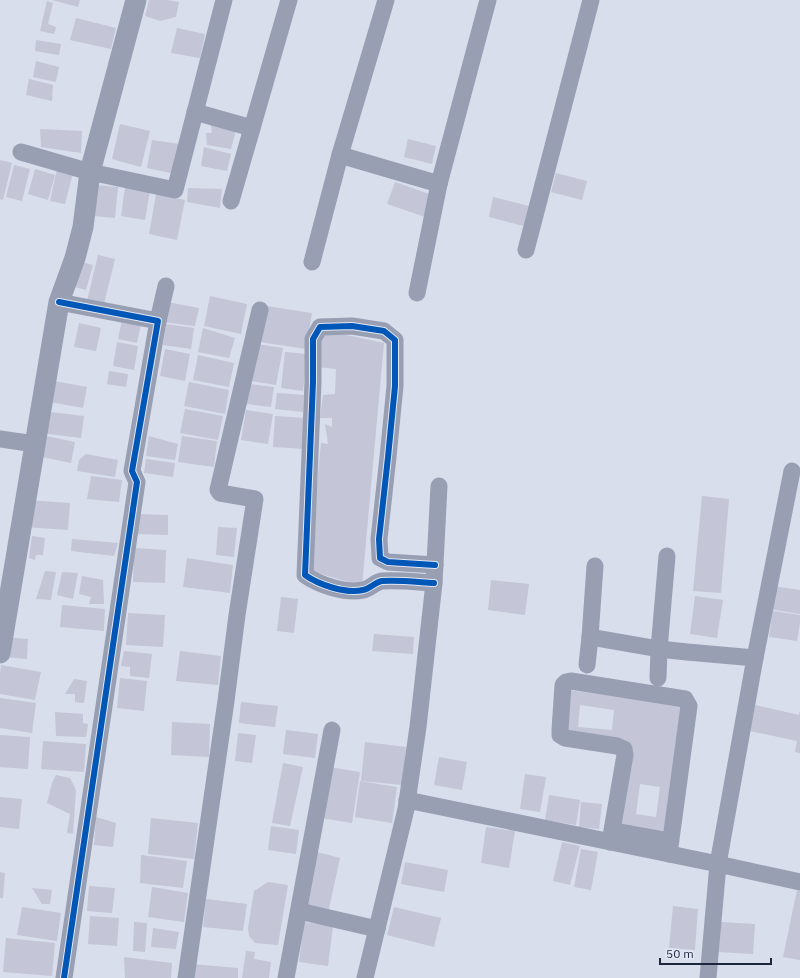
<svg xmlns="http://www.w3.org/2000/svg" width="800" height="978" font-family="'IBM Plex Sans',sans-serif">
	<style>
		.building { fill: #c4c5d7; fill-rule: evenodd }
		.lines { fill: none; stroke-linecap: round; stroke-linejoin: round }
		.minor { stroke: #989fb2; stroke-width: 17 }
		.tertiary { stroke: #989fb2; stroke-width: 21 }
		.cycleway-casing { stroke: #e2e7f4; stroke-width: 8 }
		.cycleway { stroke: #0057b8; stroke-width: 6 }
	</style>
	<rect width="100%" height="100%" fill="#d8deeb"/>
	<!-- building -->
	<g class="building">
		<polygon points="52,0 80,0 78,7"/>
		<polygon points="149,0 167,0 179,2 176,17 160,21 145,16"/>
		<polygon points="47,1 53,3 48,24 56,27 54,34 40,31"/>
		<polygon points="76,18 116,28 111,49 70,40"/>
		<polygon points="177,28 205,34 200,58 171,53"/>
		<polygon points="36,40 61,44 59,55 35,51"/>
		<polygon points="36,61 59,67 56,82 33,77"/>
		<polygon points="29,79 53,85 52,101 26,95"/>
		<polygon points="120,124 150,131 141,167 112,159"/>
		<polygon points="211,125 236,130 231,149 207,145 206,133 212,133"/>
		<polygon points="40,129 82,131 81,153 41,147"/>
		<polygon points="408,139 436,146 432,164 404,157"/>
		<polygon points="152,140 180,144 175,174 147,168"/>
		<polygon points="204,147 231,154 227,171 201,166"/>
		<polygon points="0,160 12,163 3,200 0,199"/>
		<polygon points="14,165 30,169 22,201 6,197"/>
		<polygon points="35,169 55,175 48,200 28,194"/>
		<polygon points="57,169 73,173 65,204 50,201"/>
		<polygon points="556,173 587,181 582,200 551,192"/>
		<polygon points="395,182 435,196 428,218 387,204"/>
		<polygon points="95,185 118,187 115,218 92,216"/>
		<polygon points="125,187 150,191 145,220 121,216"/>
		<polygon points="188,188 222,189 220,208 187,202"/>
		<polygon points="156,194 185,200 177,240 149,234"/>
		<polygon points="493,197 529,206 524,226 489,217"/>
		<polygon points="98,255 115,259 104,304 87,301"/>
		<polygon points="78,261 93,265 86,290 71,286"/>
		<polygon points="210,296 247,304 241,334 204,326"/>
		<polygon points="167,302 199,308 195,326 162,322"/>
		<polygon points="266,306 312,313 306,349 260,342"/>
		<polygon points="122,320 141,324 137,343 118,339"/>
		<polygon points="79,323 101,328 96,351 74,347"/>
		<polygon points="166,324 194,328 191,349 163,345"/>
		<polygon points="203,328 235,338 229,358 198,352"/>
		<polygon points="328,331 384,343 362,586 321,574 309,572 321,443 328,444 325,424 332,427 332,418 320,418 323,395 335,394 336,369 317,367 317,343"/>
		<polygon points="117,342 138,346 134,370 113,366"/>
		<polygon points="257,344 283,348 276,385 251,381"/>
		<polygon points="165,349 190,354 185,381 160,376"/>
		<polygon points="285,352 307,354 303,391 281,388"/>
		<polygon points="198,355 234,363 229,387 193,380"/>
		<polygon points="109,371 128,374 126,387 107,384"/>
		<polygon points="54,381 87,387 83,408 50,402"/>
		<polygon points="189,382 229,390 225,414 184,406"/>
		<polygon points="249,384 274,387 271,407 246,404"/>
		<polygon points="277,393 304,395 303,412 275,409"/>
		<polygon points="185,409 223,416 218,440 180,433"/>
		<polygon points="246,410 273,414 268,444 241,440"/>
		<polygon points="42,411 84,416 81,438 40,433"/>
		<polygon points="275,416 307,418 305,449 273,447"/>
		<polygon points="46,436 75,442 71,463 42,457"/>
		<polygon points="149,436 178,444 175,460 146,456"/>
		<polygon points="182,436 217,441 214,467 178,462"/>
		<polygon points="86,454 118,460 115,477 77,471 79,460"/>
		<polygon points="146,459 175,463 173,477 144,473"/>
		<polygon points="91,476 122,480 119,502 87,499"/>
		<polygon points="702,496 729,499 721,593 693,591"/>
		<polygon points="27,500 70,503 68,530 25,527"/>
		<polygon points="137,514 168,515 168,535 136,534"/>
		<polygon points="218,527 237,528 234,557 216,555"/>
		<polygon points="32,536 45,538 43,555 36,555 35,560 29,558"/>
		<polygon points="72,539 118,543 114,556 71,551"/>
		<polygon points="134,548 166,550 165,583 133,582"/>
		<polygon points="187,558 233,565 230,593 183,587"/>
		<polygon points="45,571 56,572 51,600 36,599"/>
		<polygon points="62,572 78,573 73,599 57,595"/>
		<polygon points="82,576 103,580 104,604 89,604 91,597 79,594"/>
		<polygon points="491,580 529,584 525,615 488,610"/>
		<polygon points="773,586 800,590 800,614 769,609"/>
		<polygon points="695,596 723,600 717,638 690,634"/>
		<polygon points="281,597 298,599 294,633 277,631"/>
		<polygon points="62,605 105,609 104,631 60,627"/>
		<polygon points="773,611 800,615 800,623 797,641 769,637"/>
		<polygon points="128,613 165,615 163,647 126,645"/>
		<polygon points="374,634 414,637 413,654 372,651"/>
		<polygon points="5,637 28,639 27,659 3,657"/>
		<polygon points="124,651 152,654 149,678 130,676 130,667 121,666"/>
		<polygon points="180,651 221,656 218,685 176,681"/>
		<polygon points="1,665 41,672 35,700 0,694 0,674"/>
		<polygon points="120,678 147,681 144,711 117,708"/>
		<polygon points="74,679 87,681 84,703 75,702 75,694 65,694"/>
		<path d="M 568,690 L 682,705 L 664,835 L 618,828 L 629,742 L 565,734 ZM 580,705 L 614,710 L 612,730 L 578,727 ZM 640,784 L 660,787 L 656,817 L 636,814 Z"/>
		<polygon points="0,698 36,703 32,733 0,728"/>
		<polygon points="241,702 278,706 275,727 239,723"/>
		<polygon points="755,705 799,715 800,711 800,753 795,752 797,741 750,731"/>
		<polygon points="55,712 83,714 83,723 88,724 86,737 56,736"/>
		<polygon points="172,722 210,724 209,757 171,755"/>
		<polygon points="286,730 318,734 315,758 283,754"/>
		<polygon points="238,733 256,735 252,763 235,761"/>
		<polygon points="0,735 30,737 28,769 0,767"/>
		<polygon points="43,741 86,744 84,772 41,769"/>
		<polygon points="365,742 406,747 402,785 361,781"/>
		<polygon points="439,757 467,762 462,790 434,785"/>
		<polygon points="283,763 303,767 290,826 272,823"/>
		<polygon points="329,767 360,772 352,823 321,818"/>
		<polygon points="525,774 546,777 540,812 520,809"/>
		<polygon points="56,775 70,778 76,790 73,834 67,833 70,814 47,803 52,783"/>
		<polygon points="360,781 397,787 392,823 355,817"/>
		<polygon points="549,795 580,800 576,825 545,820"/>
		<polygon points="0,797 22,799 19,829 0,827"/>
		<polygon points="581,802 602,804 599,829 579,827"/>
		<polygon points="96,817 116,823 113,847 94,845"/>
		<polygon points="151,818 198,823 194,859 148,854"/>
		<polygon points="271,826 299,830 296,854 268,850"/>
		<polygon points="486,827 515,831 509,868 481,863"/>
		<polygon points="562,842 580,846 570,885 553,881"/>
		<polygon points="581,849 598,852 591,890 574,887"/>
		<polygon points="317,852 340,858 329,909 308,906"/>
		<polygon points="141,855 187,861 183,888 140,883"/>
		<polygon points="405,862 448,870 444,892 401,884"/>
		<polygon points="0,872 5,873 3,898 0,898"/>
		<polygon points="268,882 288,885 278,945 255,943 249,936 248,928 254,891"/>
		<polygon points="89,886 115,888 112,913 87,911"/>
		<polygon points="152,887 188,893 184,922 148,917"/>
		<polygon points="32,888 52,890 50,904 42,904"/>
		<polygon points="797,890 800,891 800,960 783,957"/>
		<polygon points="206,899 247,904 243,931 203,927"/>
		<polygon points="673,906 698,909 695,950 669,948"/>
		<polygon points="22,907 61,913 57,941 17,935"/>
		<polygon points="394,907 441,918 434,947 387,935"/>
		<polygon points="90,916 119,918 117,946 88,944"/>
		<polygon points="134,922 147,923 145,952 133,951"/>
		<polygon points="304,922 333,926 328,966 299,962"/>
		<polygon points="721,922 755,924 753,954 719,952"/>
		<polygon points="153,928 179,932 176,949 151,947"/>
		<polygon points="6,938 55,943 52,976 3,972"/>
		<polygon points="246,951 255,952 254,959 271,962 269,978 242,978"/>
		<polygon points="124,957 172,963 171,978 125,978"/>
		<polygon points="192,964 238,968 238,978 192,978"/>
	</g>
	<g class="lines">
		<!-- minor -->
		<g class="minor">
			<polyline points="195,112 252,128"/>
			<polyline points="21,152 90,172 175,190 224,0"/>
			<polyline points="340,155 439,184 488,0"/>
			<polyline points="231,201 289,0"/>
			<polyline points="526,250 591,0"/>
			<polyline points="312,262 340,155 386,0"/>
			<polyline points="417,293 439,184"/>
			<polyline points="59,302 158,321 132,471 137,482 64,978"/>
			<polyline points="158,321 166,286"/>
			<polyline points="0,439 35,444"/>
			<polyline points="595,566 590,637 659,649 687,652 755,658"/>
			<path d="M 434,583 C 417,582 399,580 382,581 C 375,582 370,589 363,590 C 346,594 319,585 305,575 L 313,382 L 313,339 L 320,327 L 352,326 L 384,331 L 395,340 L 395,386 L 388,457 L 379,539 L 380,558 L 388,562 L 435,565"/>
			<polyline points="587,665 590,637"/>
			<polyline points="658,678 659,649 667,556"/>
			<polyline points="407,800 718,864 800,882"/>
			<polyline points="615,831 670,841"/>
			<polyline points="610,842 625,755 624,749 617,746 565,738 560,735 560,730 563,685 566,682 571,681 685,699 689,706 669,854"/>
			<polyline points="299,911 377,929"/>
			<polyline points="186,978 226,701 237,615 255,499 220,493 218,490 260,310"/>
			<polyline points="286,978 332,730"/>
			<polyline points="365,978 406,809 418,727 434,583 439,486"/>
			<polyline points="708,978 718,864 755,658 792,471"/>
		</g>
		<!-- tertiary -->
		<polyline class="tertiary" points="0,653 59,302 75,258 83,227 90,172 136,0"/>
		<defs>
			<g id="cycleway">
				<polyline points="59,302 158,321 132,471 137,482 64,978"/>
				<path d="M 434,583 C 417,582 399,580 382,581 C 375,582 370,589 363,590 C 346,594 319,585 305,575 L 313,382 L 313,339 L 320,327 L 352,326 L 384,331 L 395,340 L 395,386 L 388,457 L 379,539 L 380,558 L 388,562 L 435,565"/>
			</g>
		</defs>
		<!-- cycleway casing -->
		<use href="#cycleway" class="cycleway-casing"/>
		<!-- cycleway -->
		<use href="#cycleway" class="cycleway"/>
	</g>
	<!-- scale -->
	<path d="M660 958v6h111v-6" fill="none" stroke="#1e263e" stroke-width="2"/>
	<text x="666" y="958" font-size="12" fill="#1e263e" stroke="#e2e7f4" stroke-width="3" paint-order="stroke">50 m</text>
</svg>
